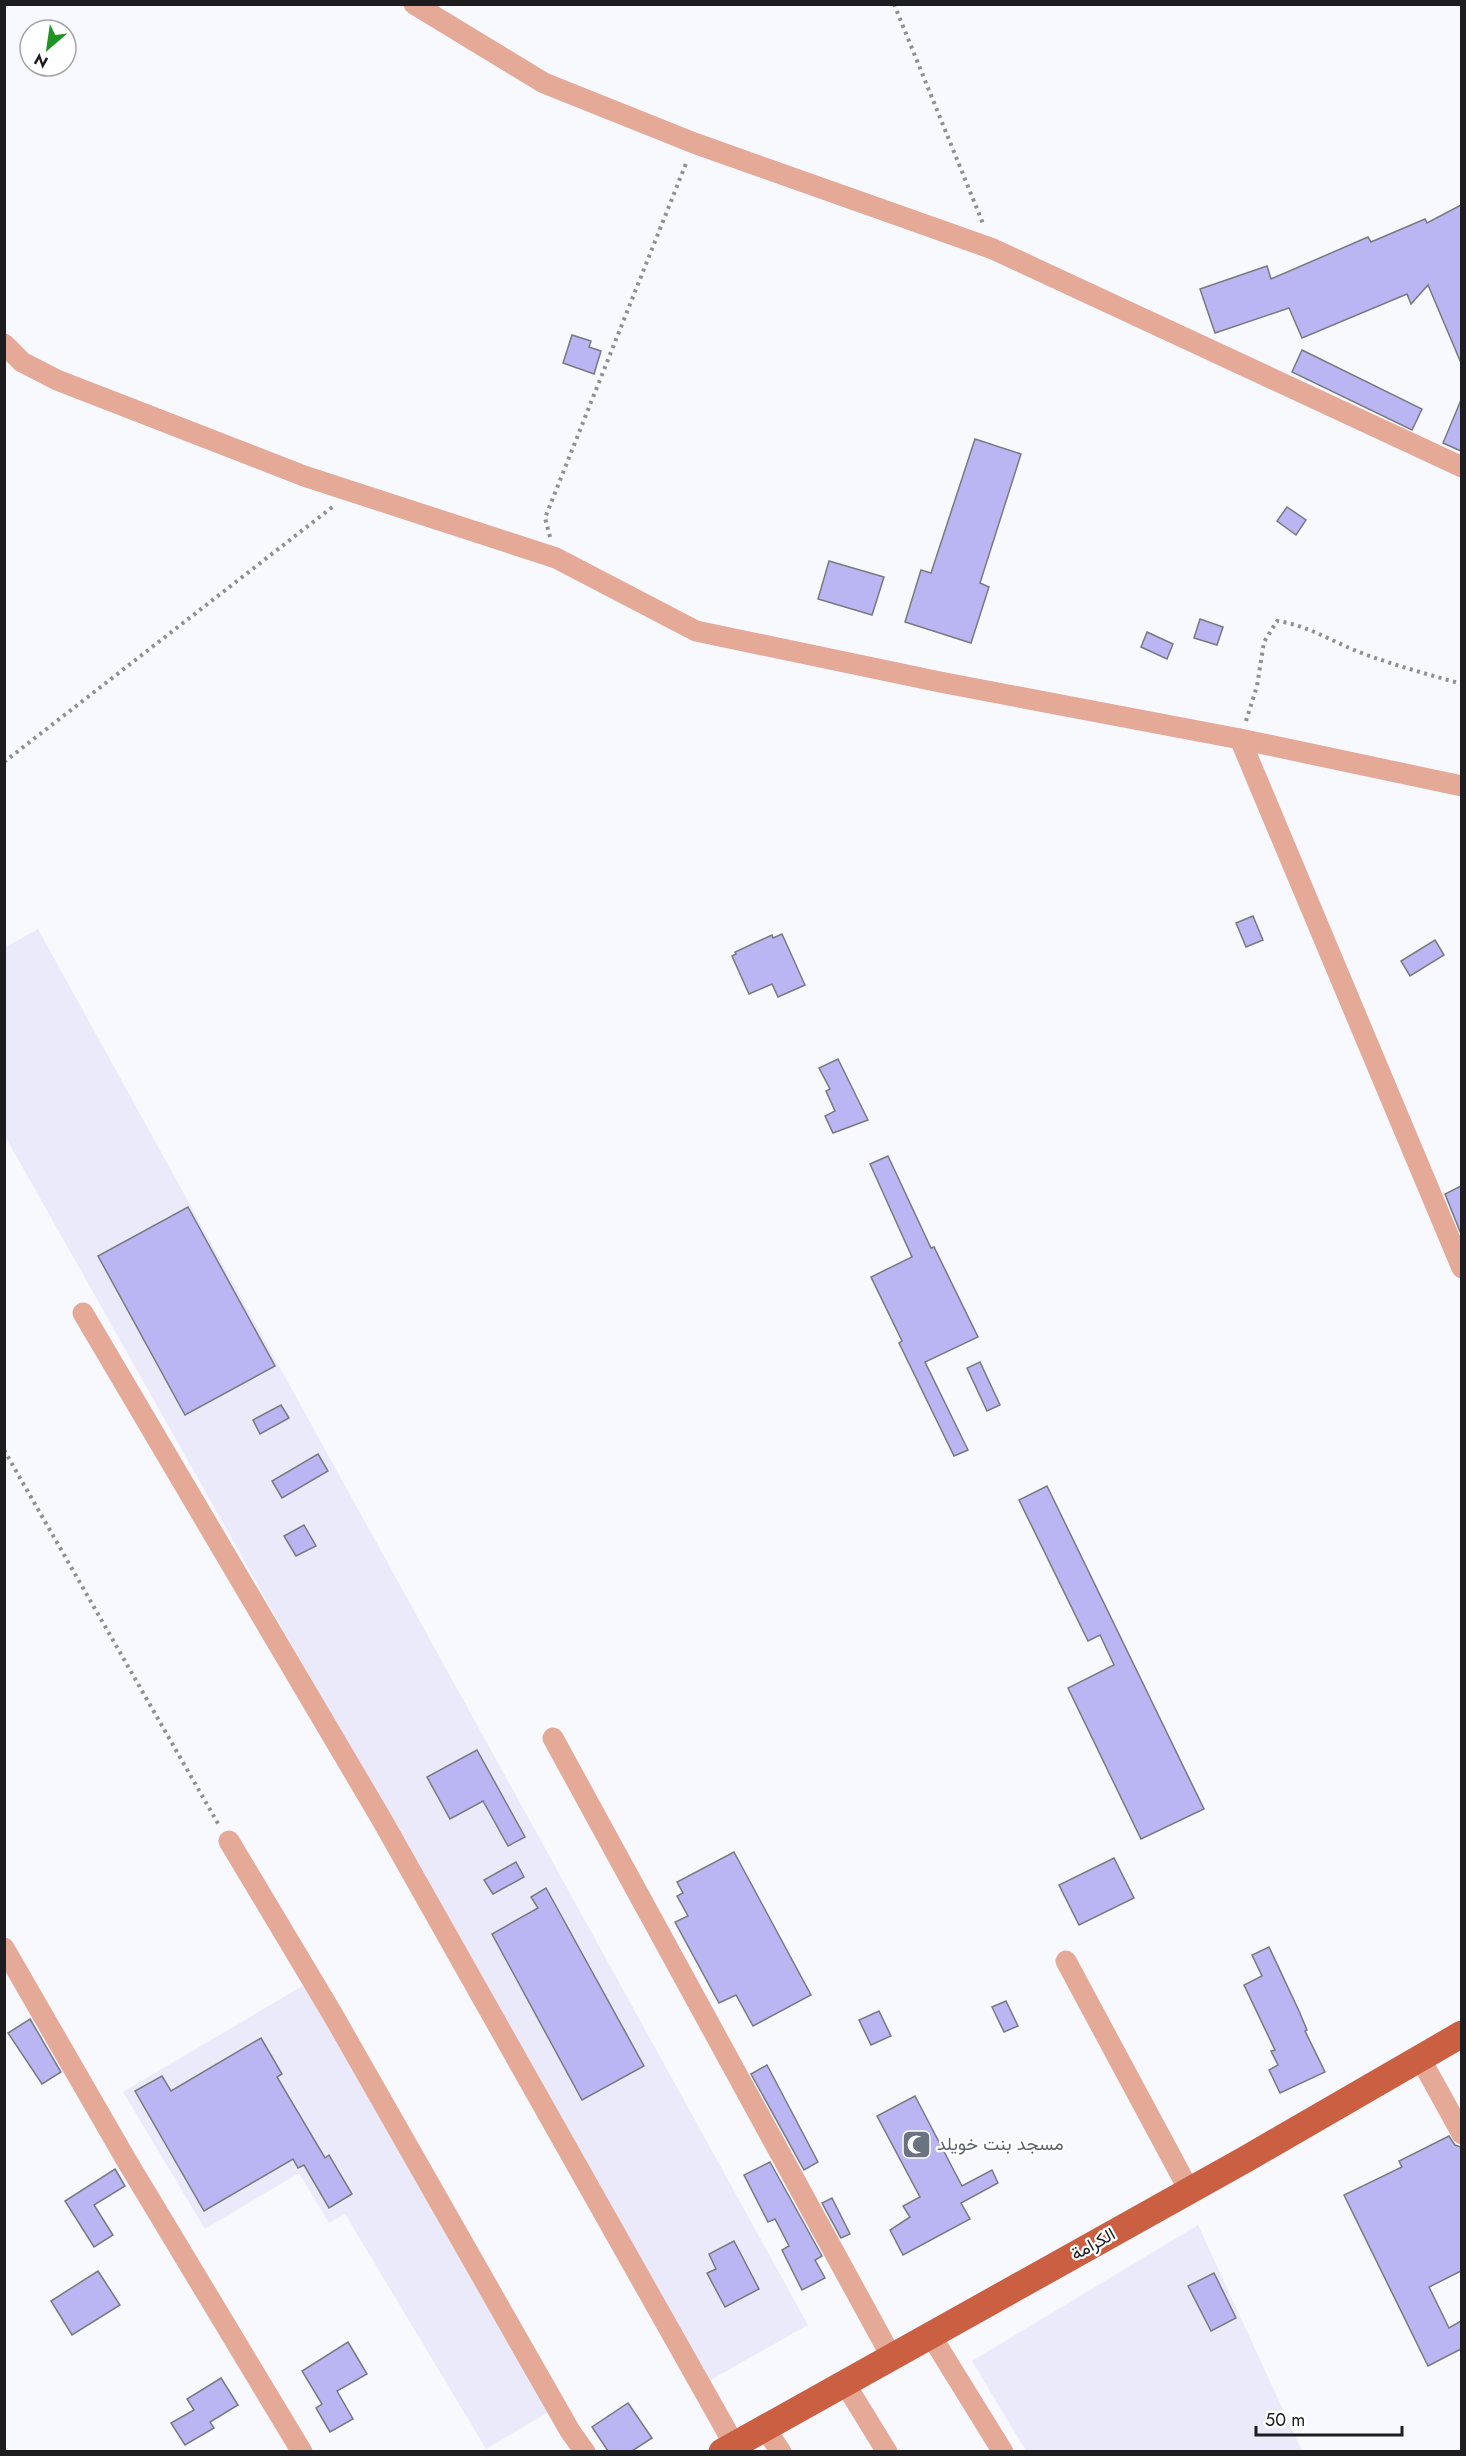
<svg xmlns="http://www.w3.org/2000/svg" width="1466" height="2456" font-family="Jost,Vazirmatn,sans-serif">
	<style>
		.built { fill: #ebeafa }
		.building { fill: #bab6f3; stroke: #797980; stroke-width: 1.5 }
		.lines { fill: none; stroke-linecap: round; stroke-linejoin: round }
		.path { stroke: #8f8f94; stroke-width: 4; stroke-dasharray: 3 4.5; stroke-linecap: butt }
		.minor { stroke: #e5a997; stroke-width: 21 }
		.major { stroke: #ca6041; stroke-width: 27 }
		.labels { text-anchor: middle; stroke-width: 4.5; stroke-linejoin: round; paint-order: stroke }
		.worship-label { font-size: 18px; fill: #5b616d; stroke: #fff; text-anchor: start }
		.street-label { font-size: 18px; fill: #1d1d20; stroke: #fff }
	</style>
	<rect width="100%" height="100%" fill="#f8f8ff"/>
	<!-- built -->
	<g class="built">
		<polygon points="38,929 808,2325 707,2382 5,1136 4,948"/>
		<polygon points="304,1985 557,2407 486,2449 345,2214 329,2223 299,2173 205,2229 123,2092"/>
		<polygon points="1198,2225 1302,2451 1026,2451 972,2361"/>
	</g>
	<!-- building -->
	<g class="building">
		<polygon points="1461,205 1461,363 1428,285 1411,304 1407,294 1302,338 1289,308 1215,333 1200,289 1267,266 1271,279 1368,237 1371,242 1425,219 1427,223"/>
		<polygon points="572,335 591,341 589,347 601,351 594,374 563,363"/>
		<polygon points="1302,350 1422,409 1412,430 1292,372"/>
		<polygon points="1461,400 1461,451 1443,443"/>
		<polygon points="975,439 1021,454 980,583 989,587 971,643 905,622 921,570 931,573"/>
		<polygon points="1287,507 1306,520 1296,535 1277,521"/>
		<polygon points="829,561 884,577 872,615 818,599"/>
		<polygon points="1200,619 1223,627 1217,645 1194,638"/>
		<polygon points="1147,632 1173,644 1167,659 1141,647"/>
		<polygon points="1253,916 1263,940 1246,947 1236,923"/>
		<polygon points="782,934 805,985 778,997 772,984 749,994 732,956 736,954 735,952 772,935 773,938"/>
		<polygon points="1435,940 1444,955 1410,976 1401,961"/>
		<polygon points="838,1059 868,1120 833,1133 825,1116 835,1111 826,1091 830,1089 819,1068"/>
		<polygon points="888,1156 931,1248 934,1247 978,1337 925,1362 968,1450 954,1456 899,1343 902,1341 871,1277 912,1257 870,1164"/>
		<polygon points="1461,1186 1461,1234 1445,1194"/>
		<polygon points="188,1207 275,1366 185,1415 98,1256"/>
		<polygon points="980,1362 1000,1405 987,1411 967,1368"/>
		<polygon points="281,1405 289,1418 260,1434 253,1420"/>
		<polygon points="318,1454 328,1471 282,1498 272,1481"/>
		<polygon points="1047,1486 1204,1809 1141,1839 1068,1688 1114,1665 1100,1635 1088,1641 1019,1500"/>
		<polygon points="304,1525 316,1546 296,1556 284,1536"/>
		<polygon points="477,1750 525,1837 508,1846 483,1801 450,1819 427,1777"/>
		<polygon points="734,1852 811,1995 753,2026 736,1995 719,2003 675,1922 688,1916 677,1896 683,1893 677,1882"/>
		<polygon points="1114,1858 1134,1898 1079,1925 1059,1885"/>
		<polygon points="516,1862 524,1877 493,1894 484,1880"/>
		<polygon points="546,1888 644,2066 582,2100 492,1934 538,1908 531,1897"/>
		<polygon points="1269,1947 1299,2011 1307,2030 1305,2031 1325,2072 1280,2093 1269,2070 1278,2065 1271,2051 1275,2050 1244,1985 1262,1976 1252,1955"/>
		<polygon points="1006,2001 1018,2026 1004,2032 992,2007"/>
		<polygon points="879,2011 891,2036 871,2045 859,2020"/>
		<polygon points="30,2019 61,2072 42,2084 8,2033"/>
		<polygon points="261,2038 282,2074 277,2077 325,2158 329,2155 352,2194 329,2208 304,2165 298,2168 293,2159 204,2211 135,2091 162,2076 171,2091"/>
		<polygon points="767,2065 818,2162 804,2170 751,2074"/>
		<polygon points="915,2096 962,2186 992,2170 998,2183 961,2203 970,2219 903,2255 890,2230 910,2217 903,2206 920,2197 877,2116"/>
		<polygon points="1449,2136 1455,2145 1461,2147 1461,2271 1429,2287 1449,2328 1461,2321 1461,2349 1428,2366 1344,2195 1402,2167 1399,2161"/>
		<polygon points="770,2162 822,2256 815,2260 825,2278 802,2290 782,2250 789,2246 775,2219 768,2222 744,2175"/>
		<polygon points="115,2169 125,2186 94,2205 113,2235 94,2247 65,2201"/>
		<polygon points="832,2198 850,2234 841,2238 822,2203"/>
		<polygon points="734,2241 759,2289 725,2307 707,2273 716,2269 709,2254"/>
		<polygon points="98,2271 120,2305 72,2335 51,2301"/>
		<polygon points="1214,2273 1236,2318 1211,2331 1188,2286"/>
		<polygon points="348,2342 367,2374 337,2391 353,2419 330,2432 316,2408 322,2404 302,2371"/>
		<polygon points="221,2378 238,2405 210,2422 214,2428 185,2445 171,2423 194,2410 187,2399"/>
		<polygon points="628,2403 652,2438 632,2451 608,2451 592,2427"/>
	</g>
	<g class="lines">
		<!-- path -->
		<g class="path">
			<polyline points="894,4 984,226"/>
			<polyline points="550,537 545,518 687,161"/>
			<path d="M 1246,721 L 1257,686 L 1264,642 L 1277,621 C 1307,625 1331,641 1359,652 C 1393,665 1427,674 1462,684"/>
			<polyline points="4,762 335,505"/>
			<polyline points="4,1450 220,1827"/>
		</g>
		<!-- minor -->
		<g class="minor">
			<polyline points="414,4 544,83 694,143 993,249 1462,467"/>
			<polyline points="4,344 22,362 57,380 304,476 556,558 696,631 940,682 1240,739 1462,786"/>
			<polyline points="1240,739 1462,1268"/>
			<polyline points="83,1313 382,1820 734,2444"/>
			<polyline points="553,1738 891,2356"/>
			<polyline points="229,1841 333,2015 570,2431 585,2452"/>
			<polyline points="4,1948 128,2163 302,2452"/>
			<polyline points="1066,1961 1189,2190"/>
			<polyline points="1420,2058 1462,2134"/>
			<polyline points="930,2334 1003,2452"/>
			<polyline points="844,2382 887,2452"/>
			<polyline points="764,2427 781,2452"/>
		</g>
		<!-- major -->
		<polyline class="major" points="722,2452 1246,2159 1462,2034"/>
	</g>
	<!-- icons -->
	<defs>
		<symbol id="mosque-square" viewBox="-11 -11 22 22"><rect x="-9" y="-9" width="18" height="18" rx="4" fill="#6b7280" stroke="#fff"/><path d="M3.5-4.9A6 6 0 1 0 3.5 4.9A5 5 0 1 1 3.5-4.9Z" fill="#fff"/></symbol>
	</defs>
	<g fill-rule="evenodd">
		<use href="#mosque-square" x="900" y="2128" width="33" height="33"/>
	</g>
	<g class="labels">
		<!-- worship labels -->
		<g class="worship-label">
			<text x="937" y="2150">مسجد بنت خويلد</text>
		</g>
		<!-- street labels -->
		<g class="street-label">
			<text transform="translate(1093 2244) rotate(-29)" y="6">الكرامة</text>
		</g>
	</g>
	<!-- border -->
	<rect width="1466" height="2456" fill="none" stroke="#1d1d20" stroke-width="12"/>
	<!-- north arrow -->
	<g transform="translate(48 48) rotate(209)"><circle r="28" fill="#ffffff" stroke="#a5a5a6" stroke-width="1.5"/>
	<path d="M0-4.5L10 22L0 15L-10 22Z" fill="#209422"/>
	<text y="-9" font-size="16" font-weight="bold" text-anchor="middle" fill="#1d1d20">N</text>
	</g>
	<!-- scale -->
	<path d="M1256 2426v9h146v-9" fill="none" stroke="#1d1d20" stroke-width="3"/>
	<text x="1265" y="2426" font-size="18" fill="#1d1d20" stroke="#ffffff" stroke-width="4.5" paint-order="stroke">50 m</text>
</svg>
